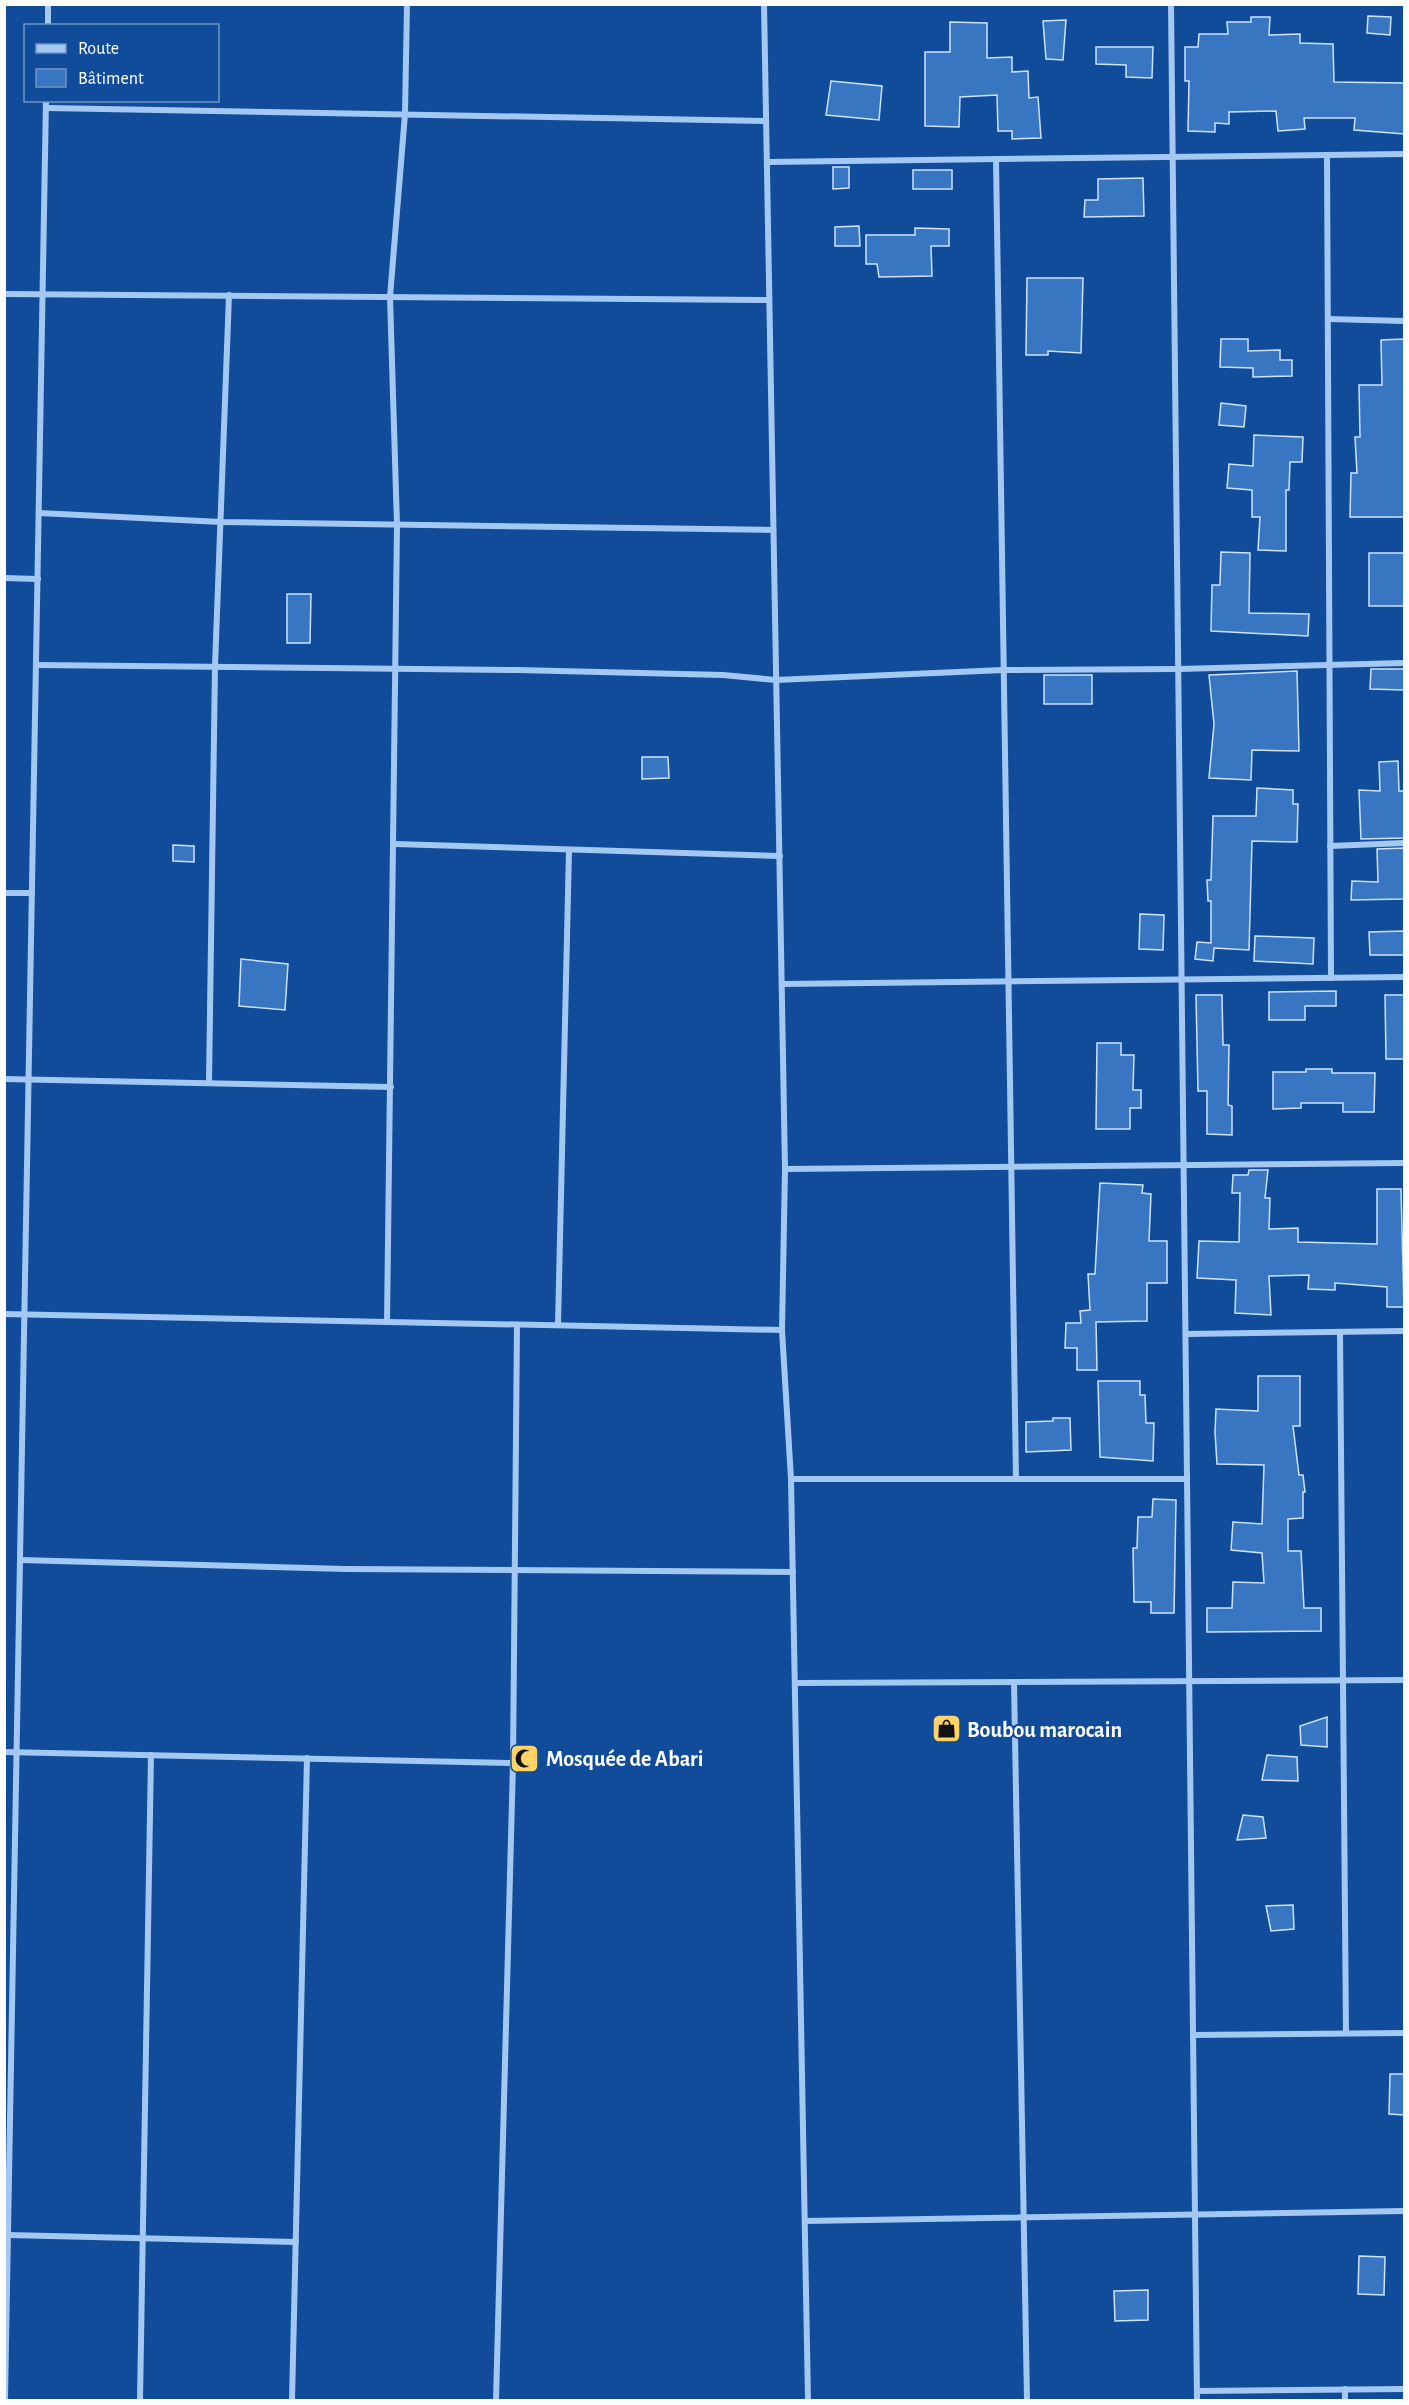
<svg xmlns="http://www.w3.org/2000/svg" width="1409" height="2405" font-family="'Alegreya Sans',sans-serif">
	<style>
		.building { fill: #3976c1; stroke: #cce2fe; stroke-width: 1.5 }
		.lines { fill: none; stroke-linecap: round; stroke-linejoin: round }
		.street { stroke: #a3c8f4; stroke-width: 6 }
		.labels { text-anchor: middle; stroke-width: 4.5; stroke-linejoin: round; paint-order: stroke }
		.poi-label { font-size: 22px; font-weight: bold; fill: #fff; stroke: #114c9a; text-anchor: start }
	</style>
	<rect width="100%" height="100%" fill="#114c9a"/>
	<!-- building -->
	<g class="building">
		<polygon points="1368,16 1391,17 1390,35 1367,33"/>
		<polygon points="1251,17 1270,17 1269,35 1300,34 1300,43 1333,44 1334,82 1404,83 1404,134 1354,130 1355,118 1304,118 1305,129 1278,131 1276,111 1229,112 1229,124 1215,123 1215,132 1188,131 1189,81 1185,81 1185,47 1198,47 1199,34 1228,34 1227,22 1251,22"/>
		<polygon points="1066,20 1063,60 1046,59 1043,21"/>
		<polygon points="950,22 987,23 987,58 1012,57 1012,72 1028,71 1029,98 1038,97 1041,138 1012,139 1012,131 998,131 997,95 960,97 959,127 925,126 925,52 950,52"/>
		<polygon points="1096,47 1153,47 1152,78 1126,77 1126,65 1096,64"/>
		<polygon points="831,81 882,86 879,120 826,115"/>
		<polygon points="833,167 849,167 849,188 833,189"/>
		<rect x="913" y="170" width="39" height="19"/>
		<polygon points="1143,178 1144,216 1084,217 1085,200 1098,200 1098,179"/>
		<polygon points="859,226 860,246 835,246 835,227"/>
		<polygon points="915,228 949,229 949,246 931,246 932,276 879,277 877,264 866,264 866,235 915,235"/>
		<polygon points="1027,278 1083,278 1081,353 1048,351 1048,355 1026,355"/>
		<polygon points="1221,339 1248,339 1248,351 1280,350 1280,360 1292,360 1292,376 1253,377 1253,368 1220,367"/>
		<polygon points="1404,339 1404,517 1350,517 1351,473 1357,473 1355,437 1360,437 1359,385 1382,385 1381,340"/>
		<polygon points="1221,403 1246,406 1244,427 1219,425"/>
		<polygon points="1254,435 1303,437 1302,462 1290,462 1289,490 1286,490 1286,551 1258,550 1260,517 1252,517 1252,490 1227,488 1229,464 1253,466"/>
		<polygon points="1221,552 1250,553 1249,613 1309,614 1308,636 1211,631 1212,585 1220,585"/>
		<rect x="1369" y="553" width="35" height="53"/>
		<polygon points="287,594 311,594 310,643 287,643"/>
		<polygon points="1371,669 1404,669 1404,690 1370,689"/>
		<polygon points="1297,671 1299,751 1252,750 1251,780 1209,778 1214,724 1209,675"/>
		<rect x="1044" y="675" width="48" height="29"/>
		<polygon points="642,757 668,757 669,778 642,779"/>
		<polygon points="1398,761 1399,791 1404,791 1404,838 1361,839 1359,790 1380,791 1379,762"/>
		<polygon points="1257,788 1293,790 1293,804 1298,804 1297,842 1252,841 1249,950 1214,948 1213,961 1195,959 1197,942 1211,943 1211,901 1208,901 1207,880 1211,880 1213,816 1256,816"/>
		<polygon points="173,845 194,846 194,862 173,861"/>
		<polygon points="1404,848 1404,899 1351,900 1352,881 1378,882 1377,849"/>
		<polygon points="1140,914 1164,915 1163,950 1139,949"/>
		<polygon points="1404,931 1404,955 1370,955 1369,932"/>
		<polygon points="1255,936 1314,938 1313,964 1254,961"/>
		<polygon points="241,959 288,964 285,1010 239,1006"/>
		<polygon points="1336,991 1336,1006 1305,1006 1305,1020 1269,1020 1269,992"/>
		<polygon points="1196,995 1222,995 1223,1045 1229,1045 1228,1105 1232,1106 1232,1135 1207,1134 1207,1091 1198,1091"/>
		<polygon points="1385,995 1404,995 1404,1059 1386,1059"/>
		<polygon points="1097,1043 1121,1043 1121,1055 1134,1055 1133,1090 1141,1090 1141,1108 1130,1108 1130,1129 1096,1129"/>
		<polygon points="1306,1069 1332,1069 1332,1073 1375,1073 1374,1112 1343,1112 1343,1103 1301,1103 1301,1108 1273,1109 1273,1072 1306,1072"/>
		<polygon points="1249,1170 1268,1170 1265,1198 1270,1198 1269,1229 1298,1228 1298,1242 1377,1244 1377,1189 1401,1189 1404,1307 1387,1307 1387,1287 1335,1283 1335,1290 1308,1289 1309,1275 1269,1276 1271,1315 1235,1313 1236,1280 1197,1278 1199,1241 1239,1242 1240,1193 1232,1193 1233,1175 1248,1175"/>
		<polygon points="1100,1183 1143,1185 1142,1193 1151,1194 1149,1241 1167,1241 1167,1283 1147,1283 1147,1321 1096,1322 1097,1370 1077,1370 1077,1348 1065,1348 1066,1323 1081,1323 1080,1311 1090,1310 1088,1274 1095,1274"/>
		<polygon points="1258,1376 1300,1376 1300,1426 1293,1426 1299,1475 1303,1475 1305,1492 1303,1492 1303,1518 1288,1519 1288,1551 1301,1551 1304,1608 1321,1608 1321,1631 1207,1632 1207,1608 1232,1608 1233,1582 1264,1583 1262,1553 1231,1550 1233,1522 1262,1524 1264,1465 1217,1464 1215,1432 1216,1409 1258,1411"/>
		<polygon points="1098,1381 1140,1381 1140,1395 1145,1395 1146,1423 1154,1423 1153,1461 1100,1457"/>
		<polygon points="1053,1418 1070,1418 1071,1450 1026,1452 1026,1422 1053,1421"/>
		<polygon points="1153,1499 1176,1500 1174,1613 1151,1613 1151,1602 1134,1602 1133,1548 1137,1548 1138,1517 1152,1517"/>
		<polygon points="1327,1717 1327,1747 1301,1745 1300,1726"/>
		<polygon points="1267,1755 1297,1757 1298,1781 1262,1780"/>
		<polygon points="1243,1815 1263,1817 1266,1838 1237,1840"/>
		<polygon points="1293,1905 1294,1929 1271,1931 1266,1906"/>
		<polygon points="1390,2074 1404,2074 1404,2115 1389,2114"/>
		<polygon points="1359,2256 1385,2257 1384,2295 1358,2294"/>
		<polygon points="1148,2290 1148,2320 1115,2321 1114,2291"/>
	</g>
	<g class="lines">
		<!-- street -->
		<g class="street">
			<polyline points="764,4 785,1169 782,1330 791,1479 808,2400"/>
			<polyline points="1171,4 1197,2400"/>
			<polyline points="48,26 48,4"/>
			<polyline points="46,108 766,121"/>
			<polyline points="1327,155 1331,978"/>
			<polyline points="996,159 1016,1479"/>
			<polyline points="767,162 1404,154"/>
			<polyline points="4,294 769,300"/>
			<polyline points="1328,319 1404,321"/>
			<polyline points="39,513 221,522 773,530"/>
			<polyline points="4,578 38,579"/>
			<polyline points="37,665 517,670 723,675 776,680 1003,670 1179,669 1404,663"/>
			<polyline points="395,844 780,856"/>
			<polyline points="1330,846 1404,843"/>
			<polyline points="4,893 32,893"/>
			<polyline points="782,984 1404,977"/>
			<polyline points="4,1079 391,1087"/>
			<polyline points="209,1082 215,666 229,295"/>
			<polyline points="785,1169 1404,1163"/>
			<polyline points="4,1314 782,1330"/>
			<polyline points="387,1322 397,525 390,297 405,114 407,4"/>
			<polyline points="558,1325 569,850"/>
			<polyline points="1340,1332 1346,2033"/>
			<polyline points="1186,1334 1404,1331"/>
			<polyline points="791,1479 1187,1479"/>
			<polyline points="20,1560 345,1569 793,1572"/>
			<polyline points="1014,1682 1027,2400"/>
			<polyline points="795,1683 1404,1680"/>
			<polyline points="4,1752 513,1763"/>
			<polyline points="1193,2035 1404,2033"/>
			<polyline points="805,2221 1404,2211"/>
			<polyline points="8,2235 296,2242"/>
			<polyline points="1197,2391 1404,2389"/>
			<polyline points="5,2400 46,100"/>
			<polyline points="140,2400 151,1755"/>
			<polyline points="292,2400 307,1758"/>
			<polyline points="496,2400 513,1763 517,1325"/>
			<polyline points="1345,2400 1345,2389"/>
		</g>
	</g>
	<!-- icons -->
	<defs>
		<symbol id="shop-square" viewBox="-11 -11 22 22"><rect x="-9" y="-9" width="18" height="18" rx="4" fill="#ffd366" stroke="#114c9a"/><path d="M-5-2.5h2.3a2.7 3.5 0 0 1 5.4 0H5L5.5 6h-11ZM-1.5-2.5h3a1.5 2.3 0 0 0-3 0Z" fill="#111"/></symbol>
		<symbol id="mosque-square" viewBox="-11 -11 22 22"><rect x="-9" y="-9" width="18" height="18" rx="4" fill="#ffd366" stroke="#114c9a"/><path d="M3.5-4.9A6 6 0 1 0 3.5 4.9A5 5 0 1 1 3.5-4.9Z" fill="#111"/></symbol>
	</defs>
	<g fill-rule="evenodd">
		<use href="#shop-square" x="930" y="1712" width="33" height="33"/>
		<use href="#mosque-square" x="508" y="1742" width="33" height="33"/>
	</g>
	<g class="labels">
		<!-- poi labels -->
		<g class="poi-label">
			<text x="967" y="1737">Boubou marocain</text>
			<text x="546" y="1766">Mosquée de Abari</text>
		</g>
	</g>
	<!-- border -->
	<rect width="1409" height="2405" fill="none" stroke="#ffffff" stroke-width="12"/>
	<!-- legend -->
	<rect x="24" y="24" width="195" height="78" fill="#114c9a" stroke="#7094c2" stroke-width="1.5"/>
	<rect x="36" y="44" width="30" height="9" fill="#a3c8f4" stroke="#7094c2" stroke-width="1.5"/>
	<text x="78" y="54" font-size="18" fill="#ffffff">Route</text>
	<rect x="36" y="69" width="30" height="18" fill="#3976c1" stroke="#7094c2" stroke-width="1.5"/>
	<text x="78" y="84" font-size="18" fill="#ffffff">Bâtiment</text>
</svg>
